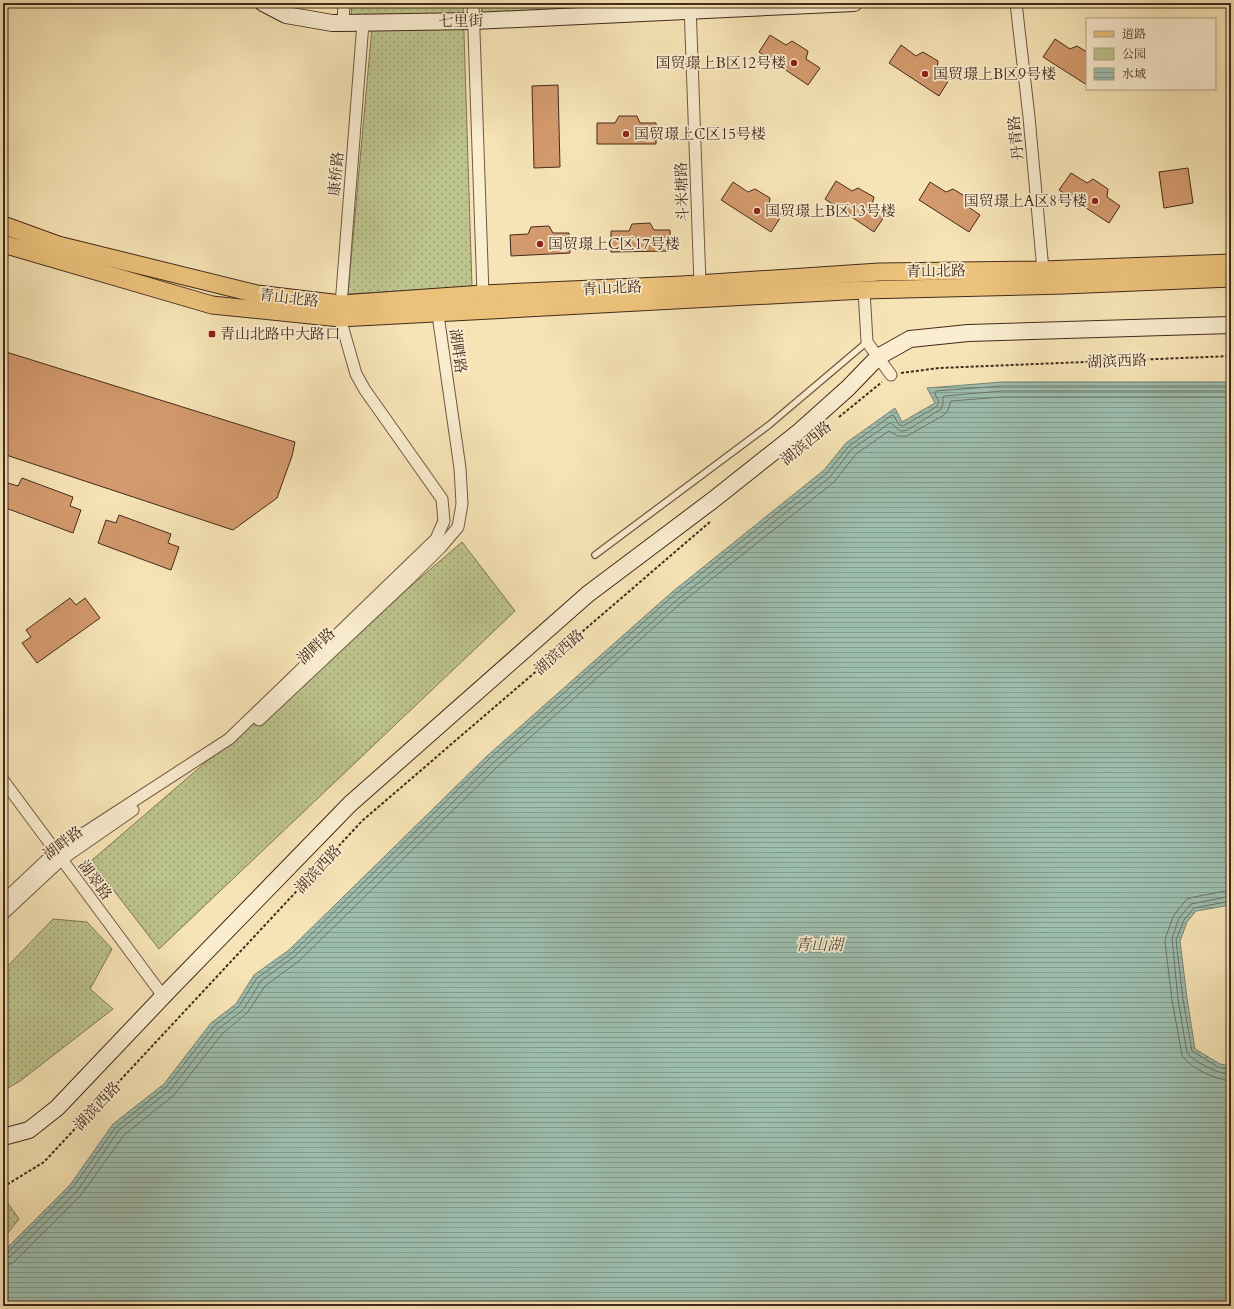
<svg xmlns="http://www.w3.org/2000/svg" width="1234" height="1309" font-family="Cardo,'Noto Serif SC',serif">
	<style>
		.green { fill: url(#green-dots); stroke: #807754 }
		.water { fill: url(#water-rules); stroke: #798374 }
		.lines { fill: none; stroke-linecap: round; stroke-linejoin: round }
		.shore { stroke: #707466; stroke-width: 1 }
		.building { fill: #d39a6d; stroke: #432a1c }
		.lane-casing { stroke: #705842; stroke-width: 8 }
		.street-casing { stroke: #705842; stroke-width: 13 }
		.secondary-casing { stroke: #432a1c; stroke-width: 18 }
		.primary-casing { stroke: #432a1c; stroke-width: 19 }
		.path { stroke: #432a1c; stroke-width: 2; stroke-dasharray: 3 2; stroke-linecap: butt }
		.lane { stroke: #faedd0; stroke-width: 5.5 }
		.street { stroke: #faedd0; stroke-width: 11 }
		.secondary { stroke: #faedd0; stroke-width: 16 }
		.primary { stroke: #ecc27b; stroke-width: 17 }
		.poi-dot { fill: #8f2418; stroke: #faedd0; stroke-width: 1.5 }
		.labels { text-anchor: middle; stroke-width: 3.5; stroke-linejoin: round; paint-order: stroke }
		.street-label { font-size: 15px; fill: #432a1c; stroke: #faedd0 }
		.poi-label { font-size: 15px; fill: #432a1c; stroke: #faedd0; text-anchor: start }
		.water-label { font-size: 16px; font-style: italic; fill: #5a4f41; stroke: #faedd0 }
	</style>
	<defs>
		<pattern id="green-dots" width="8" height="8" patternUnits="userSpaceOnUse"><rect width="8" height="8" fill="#bdc48d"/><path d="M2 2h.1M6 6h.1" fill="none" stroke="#9b9f72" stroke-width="1.8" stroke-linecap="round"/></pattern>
		<pattern id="water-rules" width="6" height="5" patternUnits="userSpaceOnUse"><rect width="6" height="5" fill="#9dbeaf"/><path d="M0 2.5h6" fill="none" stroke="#829b8e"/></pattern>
	</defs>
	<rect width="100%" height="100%" fill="#f7e4b6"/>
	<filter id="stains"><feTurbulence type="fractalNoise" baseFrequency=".005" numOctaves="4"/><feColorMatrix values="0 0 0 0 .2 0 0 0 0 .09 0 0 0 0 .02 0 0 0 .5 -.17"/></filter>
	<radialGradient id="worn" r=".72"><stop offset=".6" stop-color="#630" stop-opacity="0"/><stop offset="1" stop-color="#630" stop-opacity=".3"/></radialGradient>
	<!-- green -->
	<g class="green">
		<polygon points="352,3 463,3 472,287 348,294 373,16 351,17"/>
		<polygon points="481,3 683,3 482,13"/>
		<polygon points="462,542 515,611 159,949 91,861"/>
		<polygon points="53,919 87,922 112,949 90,989 113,1009 20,1081 3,1091 3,971"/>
		<polygon points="4,1198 19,1219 3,1239 3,1199"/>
	</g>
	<!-- water -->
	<polygon class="water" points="1002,382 1231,382 1231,905 1196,911 1187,922 1180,941 1187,998 1195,1049 1220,1064 1231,1066 1231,1306 3,1306 3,1252 70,1185 113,1124 164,1084 211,1023 236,1004 254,975 289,950 487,756 671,593 824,470 846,443 895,408 902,422 935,403 927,388"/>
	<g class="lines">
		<!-- shore -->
		<g class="shore">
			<path d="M 1231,890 L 1194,897 L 1187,899 L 1174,915 L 1166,936 L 1165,942 L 1172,1000 L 1182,1055 C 1189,1068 1217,1080 1231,1081"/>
			<path d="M 1231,896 L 1191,904 L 1179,918 L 1172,938 L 1178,999 L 1187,1053 C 1194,1062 1219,1074 1231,1075"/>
			<polyline points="1231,901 1194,908 1184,920 1176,940 1183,999 1192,1051 1218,1067 1231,1070"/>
			<polyline points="3,1254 7,1253 73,1187 116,1127 166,1087 214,1026 239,1006 257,978 292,953 489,759 673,596 827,473 849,446 892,415 894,416 899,425 903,426 936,407 939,402 935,394 936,391 1002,386 1231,386"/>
			<path d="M 3,1259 L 11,1256 L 77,1191 L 119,1130 L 170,1090 L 217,1030 L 243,1010 L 261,981 L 295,956 L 493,763 L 677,600 L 830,477 L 852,449 L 890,423 C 897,426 898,434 907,430 L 941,409 L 943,404 L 943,397 L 944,396 L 1002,391 L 1231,391"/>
			<polyline points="3,1265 10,1264 15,1261 81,1195 124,1135 174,1095 222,1034 247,1013 265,986 300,960 497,767 680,604 834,482 856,454 889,431 898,436 907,436 944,415 948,410 951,401 1002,397 1231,397"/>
		</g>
	</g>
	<!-- building -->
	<g class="building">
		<polygon points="770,35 786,45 792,41 808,51 806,59 820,68 808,85 759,52"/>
		<polygon points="1055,39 1070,49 1077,46 1087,52 1087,85 1043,57"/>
		<polygon points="901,45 916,56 923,52 938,61 937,70 950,78 939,96 889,63"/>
		<polygon points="558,85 560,167 534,168 532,86"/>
		<polygon points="619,116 637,116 640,123 656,123 656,144 597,144 597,123 615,123"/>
		<polygon points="1188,168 1193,203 1164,208 1159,172"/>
		<polygon points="1071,173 1087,183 1093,179 1108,189 1107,197 1120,206 1109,223 1059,190"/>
		<polygon points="836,181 852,191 858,188 874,197 872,205 886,214 874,232 825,199"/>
		<polygon points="733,182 748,192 755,189 770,198 769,206 782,215 771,232 721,200"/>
		<polygon points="930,182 946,192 953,189 968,198 967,206 980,215 969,232 919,200"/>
		<polygon points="650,223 654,230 670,230 670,251 611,252 611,231 629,231 632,224"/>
		<polygon points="549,226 553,233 569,233 570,253 511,256 510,235 528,234 531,227"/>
		<polygon points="3,351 295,442 292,456 277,498 233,530 3,454"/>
		<polygon points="22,478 73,497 70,506 81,510 73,533 3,507 3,498 8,483 18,486"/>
		<polygon points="119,515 171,534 168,543 179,547 171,570 98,543 106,520 116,523"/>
		<polygon points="70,598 76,605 85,598 100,618 37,663 22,643 31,637 26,630"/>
	</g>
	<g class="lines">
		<defs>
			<polyline id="lane" points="595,555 769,425 867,342"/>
			<g id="street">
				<polyline points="473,3 483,294"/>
				<polyline points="1016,3 1029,117 1043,270"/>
				<polyline points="690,4 700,284"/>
				<polyline points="343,23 344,3"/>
				<polyline points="864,290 867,342 891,375"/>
				<polyline points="259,720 408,580 441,547 458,527 462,504 460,468 437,308"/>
				<polyline points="3,780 163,996"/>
				<polyline points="3,901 55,852 229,739 436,539 444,521 442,499 365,390 356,374 340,318 363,23"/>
				<polyline points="3,914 61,860 133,810"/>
			</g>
			<g id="secondary">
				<polyline points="263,3 286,15 332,23 343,23 474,21 854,3"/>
				<polyline points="3,1137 29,1130 57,1108 173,986 350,804 588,594 713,500 800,431 848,388 878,357 910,339 968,333 1231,325"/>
			</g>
			<g id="primary">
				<polyline points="3,225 58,245 257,294 341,304 483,294 682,285 879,272 1043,270 1231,263"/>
				<polyline points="3,244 212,305 340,318 864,290 1064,285 1231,278"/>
			</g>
		</defs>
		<!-- lane casing -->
		<use href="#lane" class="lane-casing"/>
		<!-- street casing -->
		<use href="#street" class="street-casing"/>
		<!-- secondary casing -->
		<use href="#secondary" class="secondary-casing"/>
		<!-- primary casing -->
		<use href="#primary" class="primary-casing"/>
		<!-- path -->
		<g class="path">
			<polyline points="901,373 939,368 1231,356"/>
			<polyline points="839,417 882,382"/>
			<polyline points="3,1187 44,1162 362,821 711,521"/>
		</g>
		<!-- lane -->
		<use href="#lane" class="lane"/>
		<!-- street -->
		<use href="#street" class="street"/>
		<!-- secondary -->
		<use href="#secondary" class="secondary"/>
		<!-- primary -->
		<use href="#primary" class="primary"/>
	</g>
	<!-- markers -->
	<g class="poi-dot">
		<circle cx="794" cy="63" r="4"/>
		<circle cx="925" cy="74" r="4"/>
		<circle cx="626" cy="134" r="4"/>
		<circle cx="1095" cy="201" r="4"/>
		<circle cx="757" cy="211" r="4"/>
		<circle cx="540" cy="244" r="4"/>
		<rect x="208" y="330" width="8" height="8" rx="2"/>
	</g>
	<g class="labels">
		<!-- street labels -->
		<g class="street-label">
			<text transform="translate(461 21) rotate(-1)" y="5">七里街</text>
			<text transform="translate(1016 138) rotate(-96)" y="5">丹青路</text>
			<text transform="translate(336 174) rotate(-85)" y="5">康桥路</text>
			<text transform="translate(682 192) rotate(-92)" y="5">斗米塘路</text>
			<text transform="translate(936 271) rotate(-1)" y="5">青山北路</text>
			<text transform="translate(612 288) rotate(-3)" y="5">青山北路</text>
			<text transform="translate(289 298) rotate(7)" y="5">青山北路</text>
			<text transform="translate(458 351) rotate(82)" y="5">湖畔路</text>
			<text transform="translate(1117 361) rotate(-2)" y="5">湖滨西路</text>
			<text transform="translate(806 443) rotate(-39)" y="5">湖滨西路</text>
			<text transform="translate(316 646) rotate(-43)" y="5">湖畔路</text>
			<text transform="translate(559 652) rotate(-41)" y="5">湖滨西路</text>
			<text transform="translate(63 843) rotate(-37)" y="5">湖畔路</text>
			<text transform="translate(318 869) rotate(-47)" y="5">湖滨西路</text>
			<text transform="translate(95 880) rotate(53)" y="5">湖翠路</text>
			<text transform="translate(97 1106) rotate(-47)" y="5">湖滨西路</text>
		</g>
		<!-- poi labels -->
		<g class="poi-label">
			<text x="786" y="68" text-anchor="end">国贸璟上B区12号楼</text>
			<text x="933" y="79">国贸璟上B区9号楼</text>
			<text x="634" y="139">国贸璟上C区15号楼</text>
			<text x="1087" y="206" text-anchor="end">国贸璟上A区8号楼</text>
			<text x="765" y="216">国贸璟上B区13号楼</text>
			<text x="548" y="249">国贸璟上C区17号楼</text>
			<text x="220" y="339">青山北路中大路口</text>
		</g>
		<!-- water labels -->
		<g class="water-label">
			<text x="819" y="950">青山湖</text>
		</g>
	</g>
	<!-- margin -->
	<rect width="1234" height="1309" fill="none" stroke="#f7e4b6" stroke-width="16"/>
	<rect x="4" y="4" width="1226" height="1301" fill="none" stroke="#432a1c" stroke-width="2"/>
	<rect x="8" y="8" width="1218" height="1293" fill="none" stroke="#432a1c"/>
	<!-- legend -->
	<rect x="1086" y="18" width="130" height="72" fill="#faedd0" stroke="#b19f88"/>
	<rect x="1094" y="31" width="20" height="6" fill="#ecc27b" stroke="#b19f88"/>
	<text x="1122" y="38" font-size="12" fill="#432a1c">道路</text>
	<rect x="1094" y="48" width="20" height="12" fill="#bdc48d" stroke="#b19f88"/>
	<text x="1122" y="58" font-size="12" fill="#432a1c">公园</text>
	<rect x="1094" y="68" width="20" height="12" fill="url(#water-rules)" stroke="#b19f88"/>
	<text x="1122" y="78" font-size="12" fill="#432a1c">水域</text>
	<rect width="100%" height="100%" filter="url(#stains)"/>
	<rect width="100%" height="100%" fill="url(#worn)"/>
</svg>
